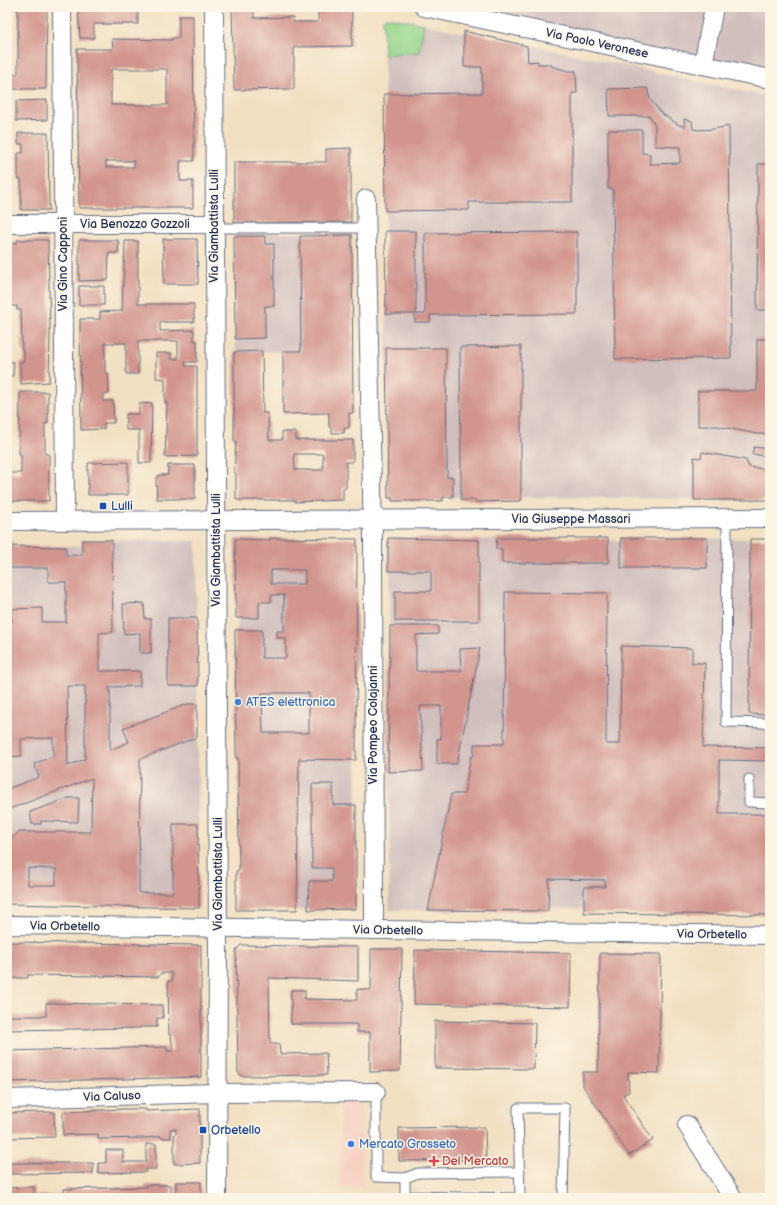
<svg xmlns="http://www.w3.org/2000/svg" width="777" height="1205" font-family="'Balsamiq Sans',sans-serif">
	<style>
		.built { fill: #f6d2c3 }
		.industrial { fill: #d1bfbd }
		.green { fill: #97d78d; stroke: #598376 }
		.building { fill: #d2958e; fill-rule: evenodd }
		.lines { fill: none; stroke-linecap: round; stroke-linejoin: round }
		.service-casing { stroke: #666d81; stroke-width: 11 }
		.minor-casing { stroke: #666d81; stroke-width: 20 }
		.service { stroke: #fff; stroke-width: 9 }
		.minor { stroke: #fff; stroke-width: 18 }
		.transit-dot { fill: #1a4fb4; stroke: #fcf5e5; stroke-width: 1.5 }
		.shop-dot { fill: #3f7fe0; stroke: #fcf5e5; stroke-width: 1.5 }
		.health-dot { fill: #e0444e; stroke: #fcf5e5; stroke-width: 1.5 }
		.labels { text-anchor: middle; stroke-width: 3; stroke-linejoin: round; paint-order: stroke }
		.street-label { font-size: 12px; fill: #1b2f5e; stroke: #fcf5e5 }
		.transit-label { font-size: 12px; fill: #164399; stroke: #fcf5e5; text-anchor: start }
		.shop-label { font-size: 12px; fill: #366cbe; stroke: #fcf5e5; text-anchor: start }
		.health-label { font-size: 12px; fill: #be3a42; stroke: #fcf5e5; text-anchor: start }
	</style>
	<rect width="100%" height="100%" fill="#fcf5e5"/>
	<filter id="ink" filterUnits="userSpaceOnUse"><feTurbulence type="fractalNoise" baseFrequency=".025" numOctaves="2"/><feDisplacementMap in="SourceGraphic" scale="8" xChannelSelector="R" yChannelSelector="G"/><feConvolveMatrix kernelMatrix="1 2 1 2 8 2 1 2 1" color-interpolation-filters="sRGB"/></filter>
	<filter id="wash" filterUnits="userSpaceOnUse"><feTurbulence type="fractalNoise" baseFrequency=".012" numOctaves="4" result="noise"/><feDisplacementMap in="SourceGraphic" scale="16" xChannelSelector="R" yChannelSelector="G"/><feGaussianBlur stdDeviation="0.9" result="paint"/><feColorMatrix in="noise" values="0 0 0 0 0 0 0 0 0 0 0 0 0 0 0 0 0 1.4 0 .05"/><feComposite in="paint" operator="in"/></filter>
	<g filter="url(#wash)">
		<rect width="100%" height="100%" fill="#f2e0c2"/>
		<!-- built -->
		<polygon class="built" points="361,1101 362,1186 340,1186 340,1102"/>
		<!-- industrial -->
		<g class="industrial">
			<polygon points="446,7 770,7 770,79"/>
			<polygon points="424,24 464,33 464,31 770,97 770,500 534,497 522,497 521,501 475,502 475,500 461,500 461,497 443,497 443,501 392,501 392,498 388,498 384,55 418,52"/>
			<polygon points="234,233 352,233 353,413 295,414 295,351 236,352"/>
			<polygon points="270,538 357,539 356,909 236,910 239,871 238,758 236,758 235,630 237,629 237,619 235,539 270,540"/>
			<polygon points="388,538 435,538 436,540 608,538 608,540 620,541 621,538 770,539 770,915 549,908 548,911 389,910 390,824 388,739 390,572 388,571"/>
			<polygon points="82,540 196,541 199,908 7,904 7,541 12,541 13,546 81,546"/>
		</g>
		<!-- green -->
		<polygon class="green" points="387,17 424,24 419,52 384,55 383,19"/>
		<g id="blocks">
			<!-- building -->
			<g class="building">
				<polygon points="13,7 47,7 46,89 7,89 7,74 18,74 18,9 13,9"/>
				<polygon points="78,7 138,7 138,24 94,24 94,38 80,38"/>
				<polygon points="232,7 254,7 254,18 293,17 293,22 318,22 318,7 352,7 352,46 294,47 294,89 234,90"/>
				<path d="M 179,16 L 193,16 L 194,161 L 180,161 L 180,181 L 193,181 L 193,208 L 79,208 L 77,49 L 113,49 L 112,39 L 172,40 L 172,38 L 179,38 ZM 111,69 L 167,69 L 167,105 L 111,105 ZM 106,161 L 134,161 L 134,167 L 106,167 Z"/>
				<polygon points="464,31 527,46 528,62 538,61 538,64 551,64 551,66 568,71 576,71 577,93 572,93 572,202 469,202 469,210 385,211 384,94 482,93 482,67 464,67"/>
				<polygon points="647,88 650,99 661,113 679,125 685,127 684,119 692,121 693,129 698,130 714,129 729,126 731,358 615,359 613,189 608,189 608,130 642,130 642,153 650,154 650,164 680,163 680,147 655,146 655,126 650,116 609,116 608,89"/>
				<polygon points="47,100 47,120 16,121 16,101"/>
				<polygon points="18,133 48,133 49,210 21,210 21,179 18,179 18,153 23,153 23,144 18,144"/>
				<polygon points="351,148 351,222 234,223 234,162 326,162 326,149"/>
				<polygon points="758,164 770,164 770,310 757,310"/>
				<polygon points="385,231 416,231 416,314 425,314 425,233 577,232 577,314 430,315 430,322 415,322 415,314 386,314"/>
				<polygon points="352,235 353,413 349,413 349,428 344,428 344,433 332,433 332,429 329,427 329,413 283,414 283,351 301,351 300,236"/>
				<polygon points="234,236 265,236 265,244 274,244 274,306 265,306 265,338 235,339"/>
				<polygon points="163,239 197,239 198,284 164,284"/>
				<polygon points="17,240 48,240 50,332 49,382 21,384 20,362 24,362 24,351 22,351 21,310 17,310 17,306 7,306 7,243 17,243"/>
				<polygon points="79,240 118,240 118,253 109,253 108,280 79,281"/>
				<polygon points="125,241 138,241 138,304 194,304 194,322 160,322 160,331 194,330 194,341 197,341 197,362 185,362 186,366 197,366 197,456 165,457 167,403 165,403 165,379 156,378 156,353 171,353 171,359 178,359 178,341 138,341 138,374 126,374 126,343 105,343 105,373 108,373 109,394 103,394 103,401 113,401 114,423 104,423 104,429 81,430 80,319 100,319 100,312 122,311"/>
				<rect x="79" y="286" width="25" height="19"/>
				<polygon points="757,339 770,339 770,434 757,434 717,426 698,426 698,391 757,391"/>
				<polygon points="521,346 521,501 475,502 475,500 461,500 460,347"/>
				<polygon points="386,348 446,348 447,477 453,477 453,497 443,497 443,501 392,501 392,498 388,498"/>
				<path d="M 262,351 L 263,413 L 268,413 L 269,440 L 282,440 L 282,432 L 296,432 L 296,440 L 353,440 L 353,462 L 346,462 L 346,488 L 343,488 L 343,500 L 295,502 L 295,500 L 236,500 L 236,474 L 234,472 L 236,441 L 234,441 L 234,352 ZM 294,454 L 323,454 L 323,470 L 295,470 Z"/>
				<polygon points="7,362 14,362 13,376 7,376"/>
				<polygon points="20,392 48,392 48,423 45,423 45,454 49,454 49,501 7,501 7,473 21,473 21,454 19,454"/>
				<polygon points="152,403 151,463 139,463 139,430 126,430 126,414 139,414 139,404"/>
				<polygon points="754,447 770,449 770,457 752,454"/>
				<polygon points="702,452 746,460 749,467 770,470 770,500 694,500 694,457 701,458"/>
				<polygon points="128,462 128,495 88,495 88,463"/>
				<polygon points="168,465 195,465 195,499 157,499 156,479 159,475 168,475"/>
				<path d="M 270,538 L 357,539 L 356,760 L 299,759 L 297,910 L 236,910 L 236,871 L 239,871 L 238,758 L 236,758 L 235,630 L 262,630 L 262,658 L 286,658 L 286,638 L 277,638 L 277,631 L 284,631 L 284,595 L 271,595 L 271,602 L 259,602 L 259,618 L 236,618 L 235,539 L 270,540 ZM 271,570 L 305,570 L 305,584 L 271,584 ZM 262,693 L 309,693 L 309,733 L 263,733 Z"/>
				<polygon points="388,538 479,540 479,621 395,621 395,591 431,591 431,571 388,571"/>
				<polygon points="497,538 608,538 608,563 502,563 502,549 496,549"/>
				<rect x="621" y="538" width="86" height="30"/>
				<polygon points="750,539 770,539 770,715 749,714"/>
				<path d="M 82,540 L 112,540 L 113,632 L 99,633 L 99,671 L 140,671 L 140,686 L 110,687 L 110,750 L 129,742 L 123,728 L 188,704 L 197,704 L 197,737 L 140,759 L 139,893 L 173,893 L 173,824 L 198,824 L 199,908 L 7,904 L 7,837 L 13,837 L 19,832 L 91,832 L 92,778 L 7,810 L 7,789 L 39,777 L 34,764 L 53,756 L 53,738 L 21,739 L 21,756 L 7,757 L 7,622 L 12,622 L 11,609 L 42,608 L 42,622 L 66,622 L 66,582 L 48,582 L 48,568 L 7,568 L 7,546 L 66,547 L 66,555 L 82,555 ZM 67,686 L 85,686 L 85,759 L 68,766 ZM 28,868 L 56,869 L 56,885 L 28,885 Z"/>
				<polygon points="505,592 607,593 606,744 620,744 621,646 692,648 692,663 705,663 703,747 770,748 770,761 719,760 719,814 770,814 770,915 584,913 584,887 605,887 605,880 549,879 548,911 428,910 451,794 464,794 471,756 474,756 474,744 504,744"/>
				<polygon points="144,603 145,619 151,619 151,653 140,653 140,633 124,634 123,604"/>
				<polygon points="168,618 197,618 198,686 168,686"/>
				<polygon points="390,626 438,626 438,634 416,635 416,671 461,671 460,649 480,648 457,764 437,764 437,739 441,739 441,706 420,706 423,771 388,772"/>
				<polygon points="312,784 333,784 333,805 356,805 356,909 308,910 309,881 332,881 332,868 312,868"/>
				<polygon points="69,798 79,798 78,822 41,821 41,824 32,824 30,812"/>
				<polygon points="7,942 201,945 201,1077 7,1082 7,1051 167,1047 167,1051 173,1051 171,1035 169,1035 168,981 172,981 172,973 161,973 158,977 28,975 28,978 7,978"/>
				<polygon points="241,945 358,947 358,981 269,978 270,1044 279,1044 280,1054 326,1053 327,1075 242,1076 238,1073 236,950"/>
				<polygon points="371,949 402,949 400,1071 370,1072 370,1032 357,1032 357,1024 291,1024 291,990 305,990 305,999 357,1000 357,989 371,990"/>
				<polygon points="415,950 571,953 570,1007 414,1004"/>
				<polygon points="600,953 661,954 659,1073 628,1072 629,1092 623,1095 653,1140 629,1155 583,1086 583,1072 598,1072"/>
				<polygon points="46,1003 162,1005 163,1018 157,1018 157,1027 140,1027 140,1028 7,1030 7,1016 46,1016"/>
				<polygon points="435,1021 535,1023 534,1069 435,1068"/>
				<polygon points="122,1109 146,1109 146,1111 200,1109 200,1163 174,1164 174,1135 176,1134 176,1129 170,1129 171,1138 161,1138 161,1136 146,1138 98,1139 98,1134 63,1135 63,1112"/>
				<polygon points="54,1112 55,1137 7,1138 7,1113"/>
				<polygon points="485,1127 486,1160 399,1161 399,1128"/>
				<polygon points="146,1144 156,1144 156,1169 146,1169 146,1172 98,1173 98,1163 106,1163 106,1150 123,1150 123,1162 146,1162"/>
				<polygon points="7,1163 93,1163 93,1173 9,1174 7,1175"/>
				<polygon points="176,1182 201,1182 201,1198 7,1198 7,1188 23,1187 34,1187 34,1195 64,1195 64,1189 146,1187 146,1185 171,1185 171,1195 176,1195"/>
			</g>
		</g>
	</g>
	<g filter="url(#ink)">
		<use href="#blocks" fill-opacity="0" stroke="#666d81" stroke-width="1"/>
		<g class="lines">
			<defs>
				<g id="service">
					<polyline points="214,228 366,228"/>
					<polyline points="727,518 726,722 770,723"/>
					<polyline points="749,779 749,802 770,803"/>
					<polyline points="376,1092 376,1177 405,1178 418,1173 520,1172"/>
					<polyline points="405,1178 405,1196 522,1198"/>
					<polyline points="520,1198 518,1108 565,1108 563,1198"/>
				</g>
				<g id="minor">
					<polyline points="62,7 65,521"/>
					<polyline points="214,7 218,945 217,1198"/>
					<polyline points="424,7 770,79"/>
					<polyline points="703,65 714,7"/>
					<polyline points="366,199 373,538 374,930"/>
					<polyline points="7,224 214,224"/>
					<polyline points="7,521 770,518"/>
					<polyline points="7,925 770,935"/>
					<polyline points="7,1099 217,1093 376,1092"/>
					<polyline points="687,1125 733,1198"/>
				</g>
			</defs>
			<!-- service casing -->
			<use href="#service" class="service-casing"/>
			<!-- minor casing -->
			<use href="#minor" class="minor-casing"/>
			<!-- service -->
			<use href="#service" class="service"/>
			<!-- minor -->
			<use href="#minor" class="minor"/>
		</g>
	</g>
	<!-- markers -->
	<g class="transit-dot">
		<rect x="99" y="502" width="8" height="8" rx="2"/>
		<rect x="199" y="1126" width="8" height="8" rx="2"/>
	</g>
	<g class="shop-dot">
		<circle cx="238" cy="702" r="4"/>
		<circle cx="351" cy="1144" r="4"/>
	</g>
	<path class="health-dot" d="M432 1155h4v4h4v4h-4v4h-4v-4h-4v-4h4z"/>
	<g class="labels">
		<!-- street labels -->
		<g class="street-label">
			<text transform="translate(597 43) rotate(12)" y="4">Via Paolo Veronese</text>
			<text x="135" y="228">Via Benozzo Gozzoli</text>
			<text transform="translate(214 226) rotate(-90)" y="4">Via Giambattista Lulli</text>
			<text transform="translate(63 264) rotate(-90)" y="4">Via Gino Capponi</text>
			<text x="571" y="523">Via Giuseppe Massari</text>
			<text transform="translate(216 550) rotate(-90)" y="4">Via Giambattista Lulli</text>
			<text transform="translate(373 725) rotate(-90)" y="4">Via Pompeo Colajanni</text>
			<text transform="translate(218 874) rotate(-90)" y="4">Via Giambattista Lulli</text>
			<text transform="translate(65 926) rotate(1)" y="4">Via Orbetello</text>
			<text transform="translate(388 930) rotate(1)" y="4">Via Orbetello</text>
			<text transform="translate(712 934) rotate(1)" y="4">Via Orbetello</text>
			<text transform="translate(112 1096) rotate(-2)" y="4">Via Caluso</text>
		</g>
		<!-- transit labels -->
		<g class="transit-label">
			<text x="111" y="510">Lulli</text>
			<text x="211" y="1134">Orbetello</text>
		</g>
		<!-- shop labels -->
		<g class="shop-label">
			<text x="246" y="706">ATES elettronica</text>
			<text x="359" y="1148">Mercato Grosseto</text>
		</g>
		<!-- health labels -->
		<g class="health-label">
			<text x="442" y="1165">Del Mercato</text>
		</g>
	</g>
	<!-- margin -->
	<rect width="777" height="1205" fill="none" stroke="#fcf5e5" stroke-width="24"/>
</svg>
